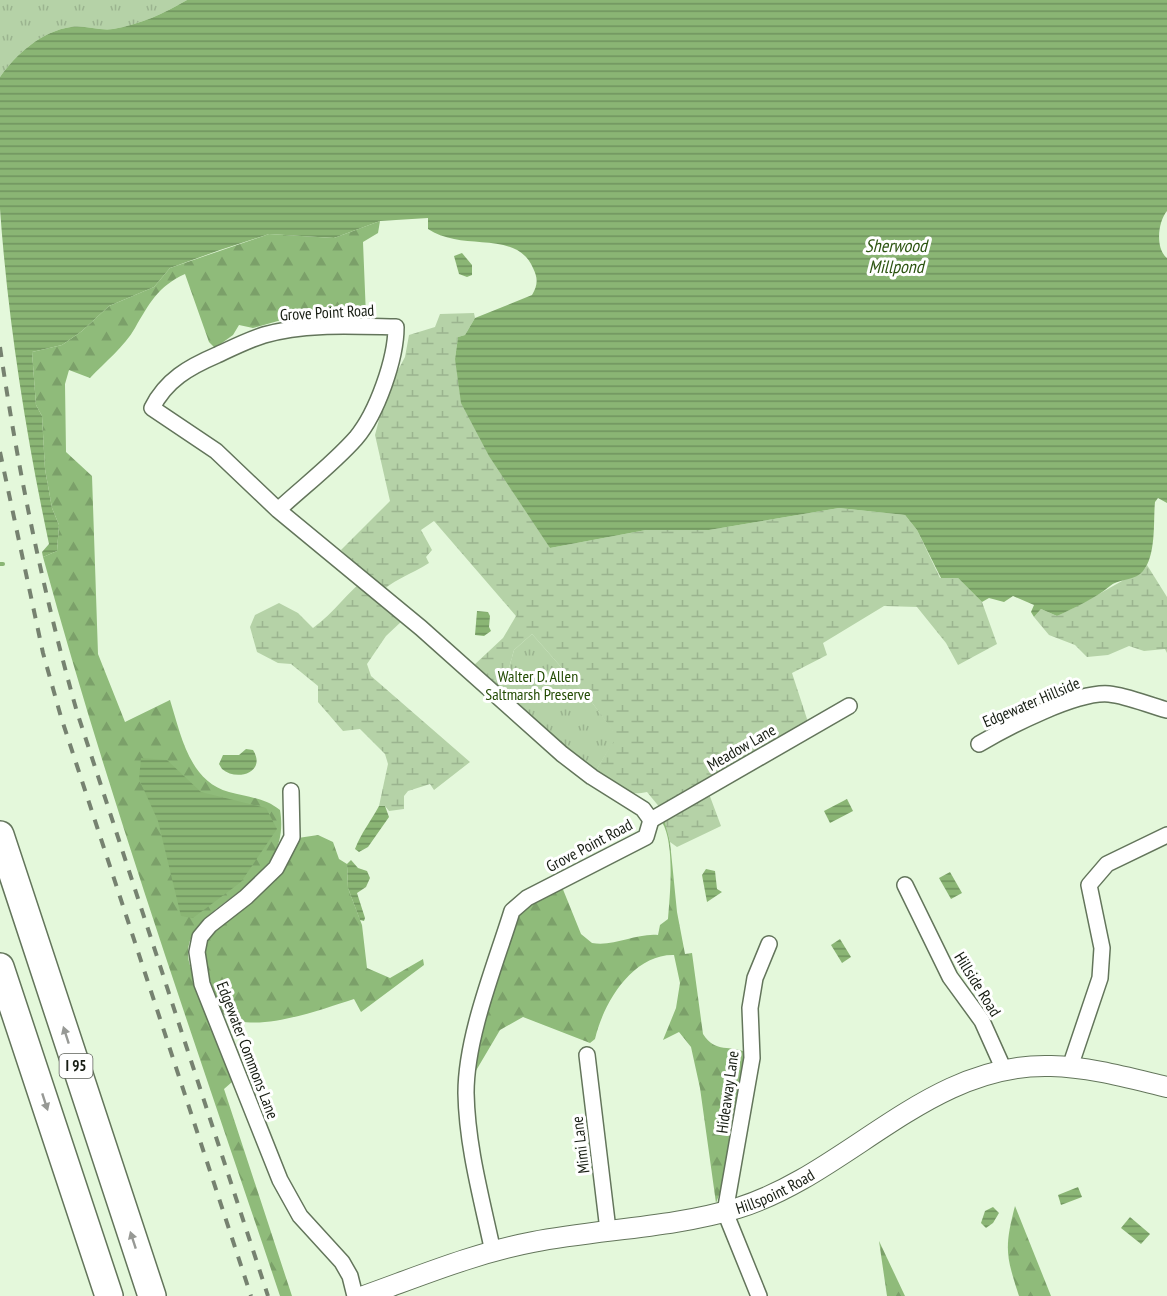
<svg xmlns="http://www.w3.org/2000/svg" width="1167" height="1296" font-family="'PT Sans Narrow',sans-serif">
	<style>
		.forest { fill: url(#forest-firs) }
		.wetland { fill: url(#wetland-marsh) }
		.park { fill: url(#park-tufts) }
		.water { fill: url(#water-rules) }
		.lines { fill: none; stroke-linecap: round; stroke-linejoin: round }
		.stream { stroke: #8ab574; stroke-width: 4 }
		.minor-casing { stroke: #63755b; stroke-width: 18 }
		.tertiary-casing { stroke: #63755b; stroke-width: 22 }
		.motorway-casing { stroke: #63755b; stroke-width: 30 }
		.minor { stroke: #fff; stroke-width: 15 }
		.tertiary { stroke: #fff; stroke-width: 20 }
		.motorway { stroke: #fff; stroke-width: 27 }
		.rail { stroke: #768270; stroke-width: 4; stroke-dasharray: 10 10; stroke-linecap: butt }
		.oneway { fill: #979995 }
		.labels { text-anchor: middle; stroke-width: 6; stroke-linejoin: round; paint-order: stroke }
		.shield { fill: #fff; stroke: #5d615a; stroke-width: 1.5 }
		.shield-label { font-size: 15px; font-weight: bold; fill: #171d13 }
		.street-label { font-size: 16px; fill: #171d13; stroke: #fff }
		.park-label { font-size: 16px; fill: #234b03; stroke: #fff }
		.water-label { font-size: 18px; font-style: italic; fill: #2d5512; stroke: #fff }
	</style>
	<defs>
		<pattern id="forest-firs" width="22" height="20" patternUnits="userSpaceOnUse" patternTransform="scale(1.5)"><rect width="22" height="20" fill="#8fbb7a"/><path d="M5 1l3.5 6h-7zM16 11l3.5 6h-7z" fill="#7ba069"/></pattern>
		<pattern id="wetland-marsh" width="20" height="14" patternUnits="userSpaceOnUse" patternTransform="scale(1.5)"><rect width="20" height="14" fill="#b5d2a7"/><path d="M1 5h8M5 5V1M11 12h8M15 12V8" fill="none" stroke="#9bb48f"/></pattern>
		<pattern id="park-tufts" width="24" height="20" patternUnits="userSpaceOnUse" patternTransform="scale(1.5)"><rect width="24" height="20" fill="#b5d2a7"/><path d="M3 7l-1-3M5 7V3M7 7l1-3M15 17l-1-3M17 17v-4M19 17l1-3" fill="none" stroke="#9bb48f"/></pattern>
		<pattern id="water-rules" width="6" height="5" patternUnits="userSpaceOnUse" patternTransform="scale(1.5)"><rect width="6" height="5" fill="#8ab574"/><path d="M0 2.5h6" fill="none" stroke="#70935e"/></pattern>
	</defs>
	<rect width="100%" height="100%" fill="#e4f8db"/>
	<!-- forest -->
	<g class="forest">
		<path d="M 380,221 L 378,233 L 363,242 L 366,316 L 285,319 L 253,328 L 239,325 L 233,335 L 215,348 L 209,342 L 185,274 C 158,286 149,304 135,328 C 125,346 104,363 90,378 L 69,370 L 65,384 L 66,452 L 92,476 L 98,654 L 125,722 L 170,700 C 181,735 189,781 229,792 C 248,797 265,798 280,810 C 294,892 185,899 188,956 C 189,967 196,980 200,991 C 211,1021 221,1052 232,1082 L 224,1089 L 292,1296 L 280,1296 C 198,1051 111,807 43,557 L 57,551 L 59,525 L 52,508 L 45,469 L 42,416 L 36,405 L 32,352 L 62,345 L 82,331 L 109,306 L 154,287 L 170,268 L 269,234 L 334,238 Z"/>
		<path d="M 665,817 L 670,842 L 677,912 L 685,954 L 692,953 L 703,1034 C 716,1054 730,1044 748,1053 L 731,1164 L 716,1203 L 700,1088 L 691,1047 L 679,1032 L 663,1040 L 676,1008 L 680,983 L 674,955 C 632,954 603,1004 595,1039 L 590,1043 L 523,1017 L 500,1030 L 474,1074 L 480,1033 L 519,912 L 527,903 L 562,887 L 581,934 L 592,943 C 614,947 636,933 658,935 L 660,925 L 668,919 C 670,894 675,844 662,822 Z"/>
		<path d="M 318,835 L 333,842 L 339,859 L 347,864 L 348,888 L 362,925 L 367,968 L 390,978 L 423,959 L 424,965 L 361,1012 L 354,999 C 323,1009 271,1028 239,1021 C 233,1020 227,1016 222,1013 C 213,988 201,965 207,939 C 237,907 288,885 298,838 Z"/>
		<path d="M 1015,1206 L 1051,1296 L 1019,1296 C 1006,1256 1004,1248 1015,1206 Z"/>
		<polygon points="879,1241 905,1296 887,1296"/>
	</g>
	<!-- wetland -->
	<g class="wetland">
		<path d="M 474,313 L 475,318 L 465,335 L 458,337 L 455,359 L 550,548 L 646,530 L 709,530 L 839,508 L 905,515 L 917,530 L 940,578 L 958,578 L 982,602 L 997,644 L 958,665 L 946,643 L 917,607 L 884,606 L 823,643 L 827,655 L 792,673 L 808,722 L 705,783 L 721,826 L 677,847 L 670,842 L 661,809 L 647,792 C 625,797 611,786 594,774 L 616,736 L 591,701 L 532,634 L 514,650 L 507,675 L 490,683 L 473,666 L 503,638 L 516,616 L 434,521 L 421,530 L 432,550 L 426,557 L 429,563 C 412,574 390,581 377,596 L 403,620 L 386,636 L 367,664 L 371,676 L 470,762 L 434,790 L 430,784 L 408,791 L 404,796 L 404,809 L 389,811 L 385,806 L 379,806 L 388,764 L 385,754 L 360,729 L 343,731 L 318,702 L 318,686 L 291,664 L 278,663 L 257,652 L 250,627 L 255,615 L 279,603 L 298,613 L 313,628 C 334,613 348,591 369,576 L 341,550 L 390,501 L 375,435 L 386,393 L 405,357 L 409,335 L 435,327 L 440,314 Z"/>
		<path d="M 1147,565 L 1167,597 L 1167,653 L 1165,649 L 1144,651 L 1129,646 L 1108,655 L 1087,657 L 1075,645 L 1049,635 L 1034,617 L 1041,609 L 1057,616 C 1088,601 1116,584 1145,568 Z"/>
	</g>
	<!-- park -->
	<g class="park">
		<path d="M 0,0 L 187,0 C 163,14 141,24 113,29 C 100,31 85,25 71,27 C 42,31 16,54 0,77 Z"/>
		<polygon points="532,634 591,701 617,736 594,774 490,683 507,675 514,650"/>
	</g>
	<!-- water -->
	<g class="water">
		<path d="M 187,0 L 1167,0 L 1167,211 C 1158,221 1155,249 1167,258 L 1167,503 L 1158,498 L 1155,502 C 1153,522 1157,560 1140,574 C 1131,581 1118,579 1110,586 C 1094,599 1076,607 1057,616 L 1041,609 L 1034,617 L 1031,612 L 1034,605 L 1013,596 L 1004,602 L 989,598 L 982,602 L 958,578 L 941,578 L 917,530 L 905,515 L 839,508 L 709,530 L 646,530 L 550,548 L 489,456 L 461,403 L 455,359 L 458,337 L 465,335 L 475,318 L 532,295 C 538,285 538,278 533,268 C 520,237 481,245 454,239 C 444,237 436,234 428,229 L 428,218 L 380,221 L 334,238 L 269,234 L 220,250 L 170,268 L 154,287 L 109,306 L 82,331 L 62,345 L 32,352 L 36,405 L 42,416 L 45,469 L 52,508 L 59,525 L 57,551 L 43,557 L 42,552 L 49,544 C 26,435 8,321 0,209 C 0,166 0,120 0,77 C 16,54 42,31 71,27 C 85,25 100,31 113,29 C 141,24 163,14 187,0 Z"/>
		<polygon points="462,253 472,265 472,275 467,277 459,274 454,256"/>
		<polygon points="477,611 488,612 490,616 489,627 491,631 484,636 475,635"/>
		<path d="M 246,749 L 253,750 C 267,772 237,782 222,769 L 219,764 L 223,755 L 239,755 Z"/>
		<polygon points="141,758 167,760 201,792 266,808 277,829 241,882 193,918 181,916 158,821 139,779"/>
		<polygon points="847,799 853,811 830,823 824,811"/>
		<path d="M 379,806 L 385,806 L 389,817 L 368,847 L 359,852 L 355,849 C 361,833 371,821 379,806 Z"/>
		<polygon points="351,860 358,868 367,871 370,878 366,887 357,893 365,918 364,921 360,920 348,888 347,864"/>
		<polygon points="706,869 715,871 717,889 722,892 707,902 702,875"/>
		<polygon points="950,872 962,893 951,899 939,878"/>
		<polygon points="840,939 851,957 842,963 831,945"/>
		<polygon points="1078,1187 1082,1197 1061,1205 1058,1195"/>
		<polygon points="993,1207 999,1213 993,1223 986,1228 981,1223 985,1211"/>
		<polygon points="1130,1217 1150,1234 1141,1244 1121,1228"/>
	</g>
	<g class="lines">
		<!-- stream -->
		<polyline class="stream" points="0,564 3,564"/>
		<defs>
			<g id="minor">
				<path d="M 278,510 C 304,486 333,464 356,438 C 377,413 396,359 396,327 C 354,326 305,323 264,335 C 248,340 232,348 217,355 C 189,367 166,380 152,408 L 216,451 L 278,510 L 421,628 L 562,754 L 592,777 L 643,809 L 651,820"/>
				<path d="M 979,744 C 1008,727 1077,691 1109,694 C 1128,696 1148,705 1167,710"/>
				<polyline points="291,791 292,837 276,868 246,897 210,925 200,937 197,952 202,984 280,1180 300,1216 342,1262 350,1276 355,1296"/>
				<polyline points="651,820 849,706"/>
				<polyline points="905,885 950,977 982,1021 1004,1070"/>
				<polyline points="587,1055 608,1230"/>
				<polyline points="1070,1067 1100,978 1102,948 1089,885 1107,864 1167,835"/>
				<path d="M 493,1252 C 482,1200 467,1147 466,1093 C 466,1036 495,966 512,911 L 527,898 L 646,837 L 651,820"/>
				<polyline points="759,1296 725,1212 752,1058 750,1008 755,978 769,944"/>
			</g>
			<g id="tertiary">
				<path id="s1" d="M 364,1296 C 420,1276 475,1253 533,1242 C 600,1229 672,1228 738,1208 C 848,1174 929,1062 1051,1066 C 1090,1067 1129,1078 1167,1087"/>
			</g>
			<g id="motorway">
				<polyline points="0,835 152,1296"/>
				<polyline points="0,967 109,1296"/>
			</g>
		</defs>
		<!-- minor casing -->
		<use href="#minor" class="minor-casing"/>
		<!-- tertiary casing -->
		<use href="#tertiary" class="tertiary-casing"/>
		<!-- motorway casing -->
		<use href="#motorway" class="motorway-casing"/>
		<!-- minor -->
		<use href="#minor" class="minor"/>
		<!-- tertiary -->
		<use href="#tertiary" class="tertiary"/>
		<!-- motorway -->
		<use href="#motorway" class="motorway"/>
		<!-- rail -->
		<g class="rail">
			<path d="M 0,347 C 18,471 43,592 77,712 L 268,1296"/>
			<polyline points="0,452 43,653 61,717 251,1296"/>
		</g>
	</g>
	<!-- one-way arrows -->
	<defs><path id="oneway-solid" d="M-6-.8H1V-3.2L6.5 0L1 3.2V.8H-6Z" transform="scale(1.5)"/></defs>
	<g class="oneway">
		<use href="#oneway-solid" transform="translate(66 1035) rotate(-108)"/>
		<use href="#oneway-solid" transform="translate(45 1102) rotate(72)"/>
		<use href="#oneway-solid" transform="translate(133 1240) rotate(-108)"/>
	</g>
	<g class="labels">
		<!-- shield labels -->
		<rect class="shield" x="59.5" y="1054" width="33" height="24" rx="4.5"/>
		<g class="shield-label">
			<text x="76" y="1071">I 95</text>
		</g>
		<!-- street labels -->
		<g class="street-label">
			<text transform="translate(327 312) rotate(-3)" y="6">Grove Point Road</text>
			<text transform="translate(1031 702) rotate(-23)" y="6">Edgewater Hillside</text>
			<text transform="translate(741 747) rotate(-30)" y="6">Meadow Lane</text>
			<text transform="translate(589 845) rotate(-28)" y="6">Grove Point Road</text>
			<text transform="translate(978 984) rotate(58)" y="6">Hillside Road</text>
			<text transform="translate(248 1050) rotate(69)" y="6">Edgewater Commons Lane</text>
			<text transform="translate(727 1092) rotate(-82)" y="6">Hideaway Lane</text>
			<text transform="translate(580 1145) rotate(-97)" y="6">Mimi Lane</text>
			<text dy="6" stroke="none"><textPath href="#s1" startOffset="426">Hillspoint Road</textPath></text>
		</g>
		<!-- park labels -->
		<g class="park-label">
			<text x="538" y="682">Walter D. Allen<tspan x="538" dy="18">Saltmarsh Preserve</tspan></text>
		</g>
		<!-- water labels -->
		<g class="water-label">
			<text x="896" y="252">Sherwood<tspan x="896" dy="21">Millpond</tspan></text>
		</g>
	</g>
</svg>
